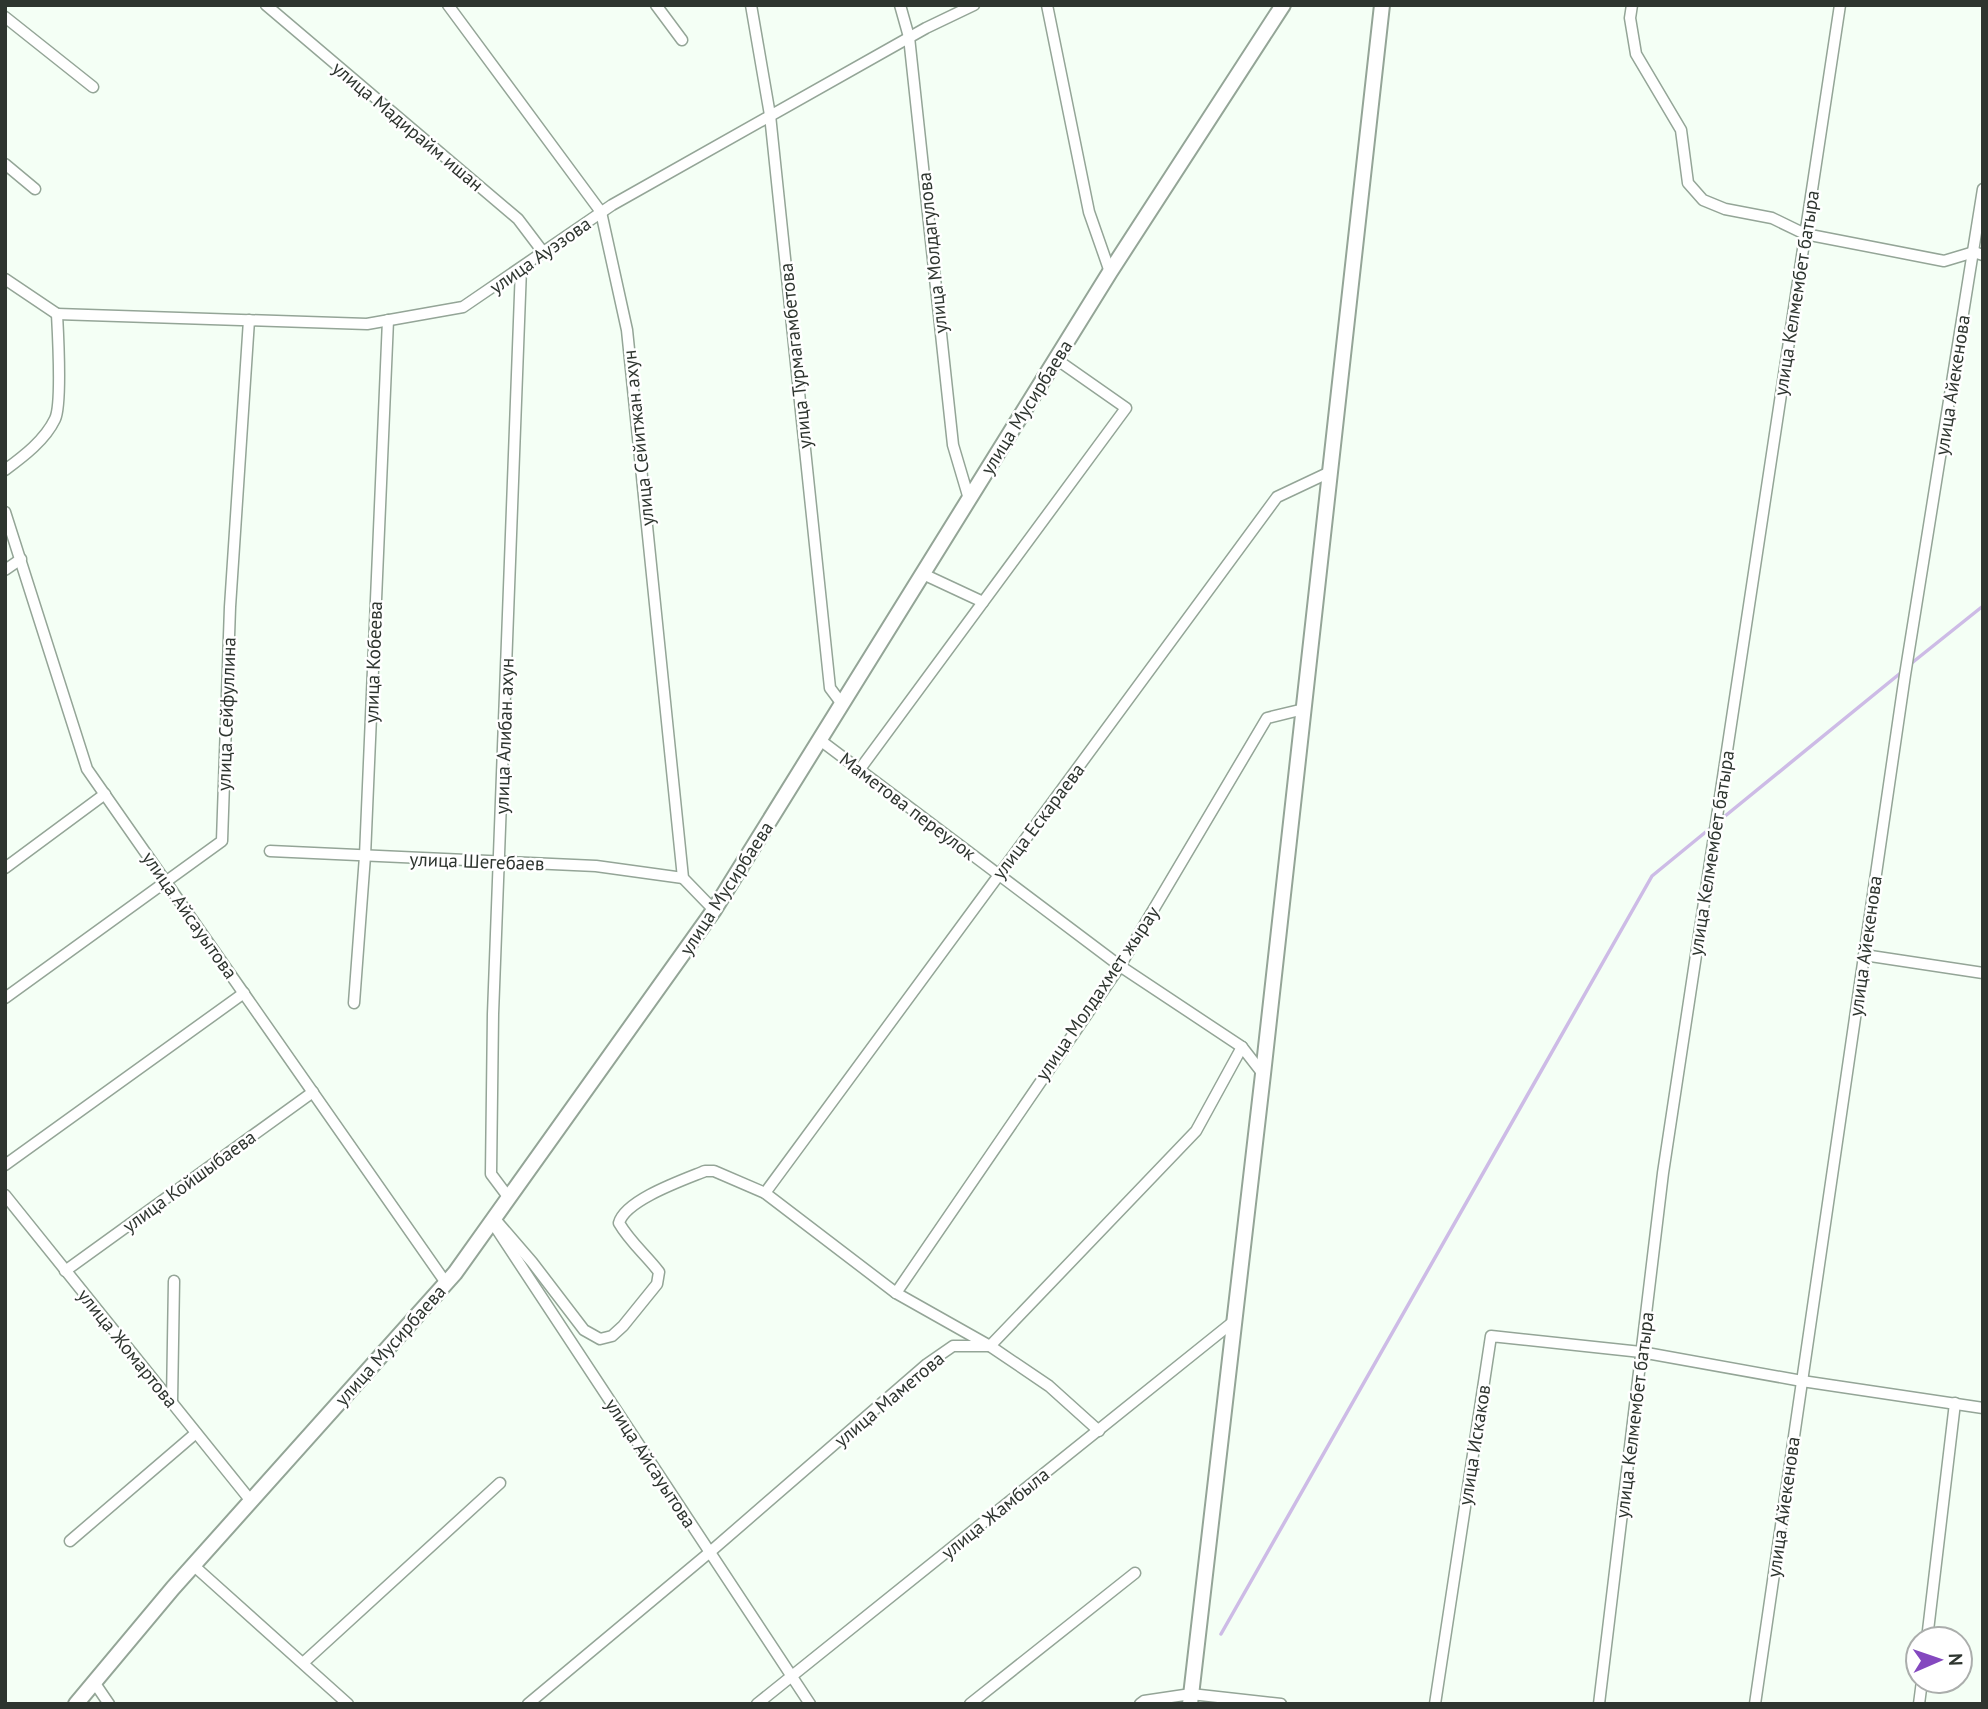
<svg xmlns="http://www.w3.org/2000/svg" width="1988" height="1709" font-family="'PT Sans',sans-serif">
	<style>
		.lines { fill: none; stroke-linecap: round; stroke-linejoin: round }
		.stream { stroke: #cdbbe6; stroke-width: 3.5 }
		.street-casing { stroke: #94a597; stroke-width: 13 }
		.secondary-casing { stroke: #94a597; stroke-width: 18 }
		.street { stroke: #fff; stroke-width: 10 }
		.secondary { stroke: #fff; stroke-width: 14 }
		.labels { text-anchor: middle; stroke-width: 5; stroke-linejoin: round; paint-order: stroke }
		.street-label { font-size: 19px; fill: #2e352f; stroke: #fff }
	</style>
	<rect width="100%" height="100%" fill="#f4fff5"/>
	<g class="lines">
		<!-- stream -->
		<g class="stream">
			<polyline points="1908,666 1983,606"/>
			<polyline points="1719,821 1903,671"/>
			<polyline points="1221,1634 1652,876 1713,826"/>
		</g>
		<defs>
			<g id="street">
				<polyline points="266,5 518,219 543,252"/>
				<polyline points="448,5 601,212 627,330 683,878 714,910"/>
				<polyline points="656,5 682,40"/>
				<polyline points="751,5 770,115 830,688 842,704"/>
				<polyline points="900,5 909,37 953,445 969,499"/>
				<polyline points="1047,5 1089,212 1110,272"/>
				<polyline points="1632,5 1630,18 1636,54 1681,130 1688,183 1703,200 1725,209 1772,218 1805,234 1944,261 1974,252 1983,255"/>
				<polyline points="5,17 93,87"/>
				<polyline points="5,164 35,189"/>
				<polyline points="5,279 57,314"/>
				<polyline points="57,314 367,324 463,307 612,205 926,28 974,5"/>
				<path d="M 5,470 C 24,456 45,440 55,419 C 62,405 58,333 57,314"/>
				<polyline points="5,512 87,769 446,1283"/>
				<polyline points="5,570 21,559"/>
				<polyline points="923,574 983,602"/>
				<polyline points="820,740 1120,966 1242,1047 1263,1074"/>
				<polyline points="860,769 1126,408 1056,359"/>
				<polyline points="270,851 596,866 683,878"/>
				<polyline points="5,868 105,794"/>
				<polyline points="1864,955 1983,973"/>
				<polyline points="5,998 222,841 230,607 249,320"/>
				<polyline points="354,1003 365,856 388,320"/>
				<polyline points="5,1165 244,993"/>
				<polyline points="765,1193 1277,497 1330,472"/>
				<polyline points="5,1195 251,1501"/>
				<polyline points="509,1198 491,1174 493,1014 521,268"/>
				<path d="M 494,1218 L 532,1262 L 584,1330 L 600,1339 L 612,1336 L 623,1326 L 657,1284 L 659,1272 C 646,1255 630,1242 619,1223 C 625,1200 683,1180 705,1171 L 714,1171 L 765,1193 L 896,1293 L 990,1346 L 1049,1386 L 1099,1431"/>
				<polyline points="496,1228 810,1704"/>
				<polyline points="65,1271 313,1092"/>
				<polyline points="896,1293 1120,966 1267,718 1304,709"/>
				<polyline points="172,1402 174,1281"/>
				<polyline points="70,1541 196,1433"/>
				<polyline points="193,1565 348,1704"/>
				<polyline points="1927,1639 1955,1403"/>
				<polyline points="303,1663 500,1483"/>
				<polyline points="94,1682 109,1704"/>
				<polyline points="528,1704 710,1552 927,1364 953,1346 990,1346 1196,1131 1242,1047"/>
				<polyline points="757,1704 1233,1322"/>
				<polyline points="970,1704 1135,1573"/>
				<polyline points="1140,1704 1144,1701 1191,1694 1281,1704"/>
				<polyline points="1435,1704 1491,1336 1641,1352 1802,1381 1983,1408"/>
				<polyline points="1599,1704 1663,1173 1840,5"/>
				<polyline points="1755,1704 1905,675 1983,189"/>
				<polyline points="1919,1704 1922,1681"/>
			</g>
			<g id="secondary">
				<polyline points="76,1704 173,1588 455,1273 714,910 1110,272 1283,5"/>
				<polyline points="1190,1704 1263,1074 1382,5"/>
			</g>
		</defs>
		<!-- street casing -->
		<use href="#street" class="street-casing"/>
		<!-- secondary casing -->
		<use href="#secondary" class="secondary-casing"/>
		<!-- street -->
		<use href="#street" class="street"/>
		<!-- secondary -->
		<use href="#secondary" class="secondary"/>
	</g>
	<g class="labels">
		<!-- street labels -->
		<g class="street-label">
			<text transform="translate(408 126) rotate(40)" y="7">улица Мадирайм ишан</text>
			<text transform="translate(932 253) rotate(-96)" y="7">улица Молдагулова</text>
			<text transform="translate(540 255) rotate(-35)" y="7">улица Ауэзова</text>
			<text transform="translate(1796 293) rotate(-81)" y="7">улица Келмембет батыра</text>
			<text transform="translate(795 356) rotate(-96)" y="7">улица Турмагамбетова</text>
			<text transform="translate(1952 385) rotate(-81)" y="7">улица Айекенова</text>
			<text transform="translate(1026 407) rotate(-58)" y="7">улица Мусирбаева</text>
			<text transform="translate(638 438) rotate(-96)" y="7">улица Сейитжан ахун</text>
			<text transform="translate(373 662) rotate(-88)" y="7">улица Кобеева</text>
			<text transform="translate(226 714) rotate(-88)" y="7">улица Сейфуллина</text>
			<text transform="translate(504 736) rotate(-88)" y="7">улица Алибан ахун</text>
			<text transform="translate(908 806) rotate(37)" y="7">Маметова переулок</text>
			<text transform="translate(1038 821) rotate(-53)" y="7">улица Ескараева</text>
			<text transform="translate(1711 853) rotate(-81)" y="7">улица Келмембет батыра</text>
			<text transform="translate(477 861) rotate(2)" y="7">улица Шегебаев</text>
			<text transform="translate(726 888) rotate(-57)" y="7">улица Мусирбаева</text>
			<text transform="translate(190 915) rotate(55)" y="7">улица Айсауытова</text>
			<text transform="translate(1865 946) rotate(-82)" y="7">улица Айекенова</text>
			<text transform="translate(1097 993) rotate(-56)" y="7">улица Молдахмет жырау</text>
			<text transform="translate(189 1181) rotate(-36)" y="7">улица Койшыбаева</text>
			<text transform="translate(390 1345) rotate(-48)" y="7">улица Мусирбаева</text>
			<text transform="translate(128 1348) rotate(51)" y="7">улица Жомартова</text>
			<text transform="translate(889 1399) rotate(-40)" y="7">улица Маметова</text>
			<text transform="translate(1634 1415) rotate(-83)" y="7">улица Келмембет батыра</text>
			<text transform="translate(1474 1445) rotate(-81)" y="7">улица Искаков</text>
			<text transform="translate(651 1463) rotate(57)" y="7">улица Айсауытова</text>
			<text transform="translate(1783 1507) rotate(-82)" y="7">улица Айекенова</text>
			<text transform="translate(995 1513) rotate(-39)" y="7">улица Жамбыла</text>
		</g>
	</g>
	<!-- border -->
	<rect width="1988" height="1709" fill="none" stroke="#2e352f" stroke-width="14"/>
	<!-- north arrow -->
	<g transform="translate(1939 1660) rotate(88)"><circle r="33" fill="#ffffff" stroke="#abaeac" stroke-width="2"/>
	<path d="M0-5L12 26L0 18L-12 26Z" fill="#8448bf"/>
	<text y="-10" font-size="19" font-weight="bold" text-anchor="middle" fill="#2e352f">N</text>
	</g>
</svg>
